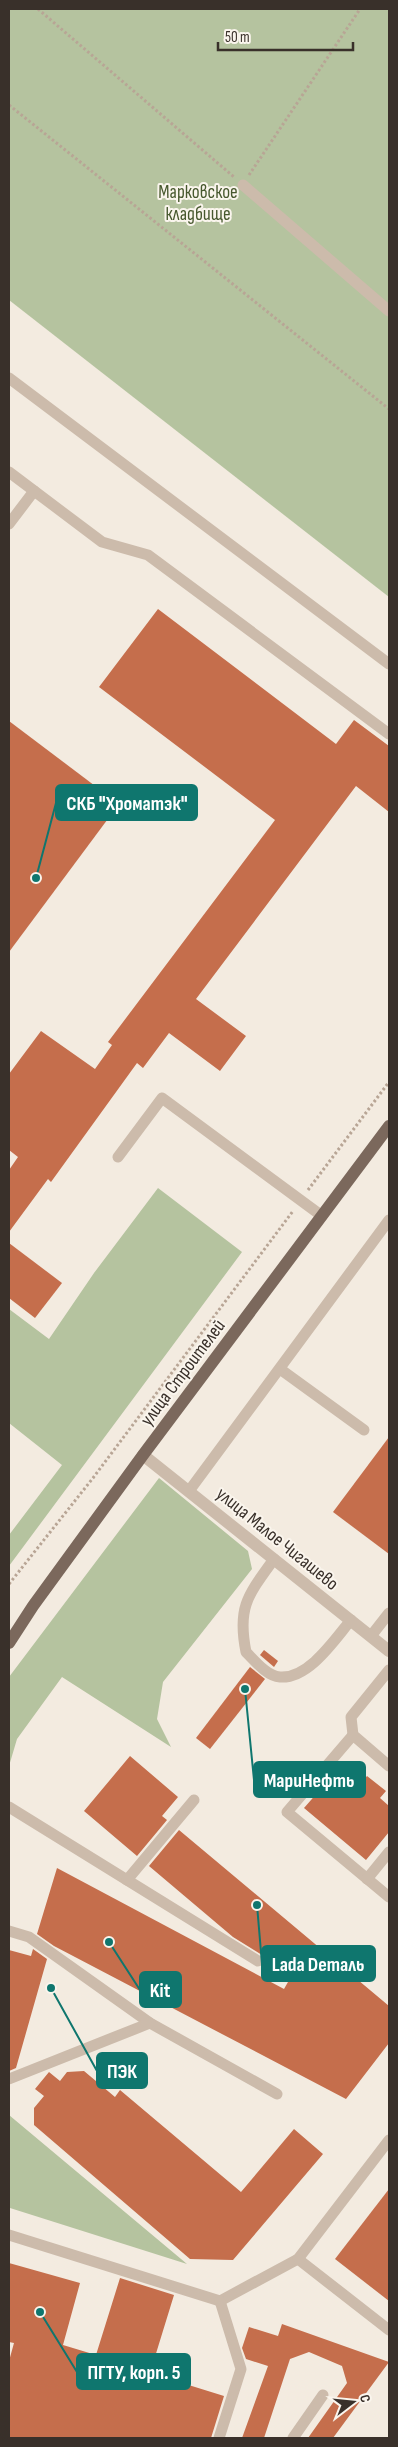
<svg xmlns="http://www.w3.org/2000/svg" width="398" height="2447" font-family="'Sofia Sans Condensed',sans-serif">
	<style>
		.green { fill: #b5c39f }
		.building { fill: #c56e4c }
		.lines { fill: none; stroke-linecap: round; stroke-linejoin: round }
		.path { stroke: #b8a595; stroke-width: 3; stroke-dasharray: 2.5 2.5; stroke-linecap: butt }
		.lane { stroke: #ccbbab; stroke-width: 11 }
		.street { stroke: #ccbbab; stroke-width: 12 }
		.primary { stroke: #7b685c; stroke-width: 12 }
		.labels { text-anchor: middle; stroke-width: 4; stroke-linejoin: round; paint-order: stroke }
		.park-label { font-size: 19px; fill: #47582e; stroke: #faf5ed }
		.street-label { font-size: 19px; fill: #39302a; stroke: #faf5ed }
		.leader { fill: none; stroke: #0f766e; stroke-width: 2 }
		.callout-dot { fill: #0f766e; stroke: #faf5ed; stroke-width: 2 }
		.callout { fill: #0f766e; stroke: #0f766e; stroke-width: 2 }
		.callout-label { font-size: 20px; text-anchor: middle; font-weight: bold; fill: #fff }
	</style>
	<rect width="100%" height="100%" fill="#f3ebe0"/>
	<!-- green -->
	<g class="green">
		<polygon points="9,9 389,9 389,597 9,300"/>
		<polygon points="158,1188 242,1252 9,1566 9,1535 62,1465 9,1423 9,1309 49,1339 94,1273"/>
		<polygon points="159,1478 248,1551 252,1569 163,1682 157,1719 171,1747 62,1677 17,1739 9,1766 9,1677"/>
		<polygon points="9,2115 187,2264 10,2208 9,2211"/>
	</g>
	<!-- building -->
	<g class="building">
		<polygon points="158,609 336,744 354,720 389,746 389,812 356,786 196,999 246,1036 220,1071 169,1033 143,1068 137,1063 51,1182 48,1179 9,1232 9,1170 18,1157 9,1150 9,1074 41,1031 95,1069 112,1045 108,1042 275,820 99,687"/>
		<polygon points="9,721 119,804 9,952"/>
		<polygon points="9,1243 62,1283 35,1318 9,1298"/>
		<polygon points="389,1437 389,1554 333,1512"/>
		<polygon points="264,1650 278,1661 274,1667 260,1655"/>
		<polygon points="250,1667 265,1679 210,1749 196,1738"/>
		<polygon points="130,1756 178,1797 162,1816 167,1820 137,1856 84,1811"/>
		<polygon points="340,1767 360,1784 367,1776 386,1791 380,1798 389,1806 389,1832 366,1860 304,1808"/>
		<polygon points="179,1830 389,2006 389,2043 346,2099 54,1946 37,1934 57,1868 284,1989 288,1982 265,1963 262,1955 233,1937 149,1866"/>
		<polygon points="33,1949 47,1959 16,2068 9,2071 9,1950 31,1956"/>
		<polygon points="84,2071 115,2097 120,2090 241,2192 294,2129 323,2154 233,2260 190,2259 34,2125 34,2108 44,2096 35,2089 49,2072 60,2081 67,2072"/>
		<polygon points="389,2189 389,2301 335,2259"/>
		<polygon points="9,2263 80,2283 63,2345 96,2355 120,2278 174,2295 150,2373 224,2396 211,2438 9,2438 9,2361 14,2343 9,2342"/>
		<polygon points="282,2324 389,2362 333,2438 308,2438 347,2383 342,2366 309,2352 290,2359 264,2438 242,2438 268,2366 246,2359 242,2348 249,2327 278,2336"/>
	</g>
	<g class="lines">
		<!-- path -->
		<g class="path">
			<polyline points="38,9 234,177"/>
			<polyline points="9,105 389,409"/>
			<polyline points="249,175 360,9"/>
			<polyline points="308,1190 389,1082"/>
			<polyline points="9,1584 93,1478 293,1211"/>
		</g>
		<!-- lane -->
		<g class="lane">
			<polyline points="243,185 389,311"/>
			<polyline points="9,378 389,664"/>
			<polyline points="9,472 102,542 148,555 389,734"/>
			<polyline points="9,524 34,491"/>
			<polyline points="118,1157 162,1098 322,1216"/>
			<polyline points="280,1369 364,1430"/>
			<polyline points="189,1491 389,1220"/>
			<path d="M 274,1559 C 248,1595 237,1607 246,1652 C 255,1661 267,1676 280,1677 C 309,1679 335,1639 351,1620"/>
			<polyline points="371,1636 389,1613"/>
			<polyline points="389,1670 351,1717 353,1735 389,1766"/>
			<polyline points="353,1735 287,1812 389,1897"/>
			<polyline points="9,1807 258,1961"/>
			<polyline points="367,1879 389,1852"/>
			<polyline points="127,1880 194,1800"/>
			<polyline points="9,1931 29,1937 150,2023 277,2094"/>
			<polyline points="9,2079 150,2023"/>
			<polyline points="9,2235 220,2301 298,2259 389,2140"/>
			<polyline points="298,2259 389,2330"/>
			<polyline points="219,2438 241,2369 220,2301"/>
			<polyline points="293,2438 323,2395"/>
		</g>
		<!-- street -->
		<polyline class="street" points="143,1455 389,1651"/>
		<!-- primary -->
		<polyline class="primary" points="9,1643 33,1606 143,1455 389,1126"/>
	</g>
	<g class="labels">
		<!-- park labels -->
		<g class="park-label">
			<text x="198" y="198">Марковское<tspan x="198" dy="22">кладбище</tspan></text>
		</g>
		<!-- street labels -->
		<g class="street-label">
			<text transform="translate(182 1372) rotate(-53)" y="7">улица Строителей</text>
			<text transform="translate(278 1538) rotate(39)" y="7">улица Малое Чигашево</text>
		</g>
	</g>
	<!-- callouts -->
	<path class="leader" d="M36 878L56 803M245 1689L254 1780M257 1905L262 1964M109 1942L140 1990M51 1988L97 2071M40 2312L77 2372"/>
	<g class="callout-dot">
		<circle cx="36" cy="878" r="5"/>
		<circle cx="245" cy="1689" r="5"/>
		<circle cx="257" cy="1905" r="5"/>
		<circle cx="109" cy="1942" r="5"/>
		<circle cx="51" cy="1988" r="5"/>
		<circle cx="40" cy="2312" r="5"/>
	</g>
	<g class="callout">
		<rect x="56" y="785" width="141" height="35" rx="5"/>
		<rect x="254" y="1762" width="111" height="35" rx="5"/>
		<rect x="262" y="1946" width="113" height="35" rx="5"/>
		<rect x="140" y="1972" width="41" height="35" rx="5"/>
		<rect x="97" y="2053" width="50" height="35" rx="5"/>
		<rect x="77" y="2354" width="113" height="35" rx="5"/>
	</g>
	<g class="callout-label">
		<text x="127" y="810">СКБ "Хроматэк"</text>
		<text x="309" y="1787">МариНефть</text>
		<text x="318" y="1971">Lada Dеталь</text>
		<text x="160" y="1997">Kit</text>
		<text x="122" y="2078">ПЭК</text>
		<text x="134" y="2379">ПГТУ, корп. 5</text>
	</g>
	<!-- border -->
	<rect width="398" height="2447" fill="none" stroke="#39302a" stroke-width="20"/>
	<!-- north arrow -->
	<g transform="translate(353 2402) rotate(74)" stroke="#faf5ed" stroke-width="4" paint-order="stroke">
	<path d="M0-4L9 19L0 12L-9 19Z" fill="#39302a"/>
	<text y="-8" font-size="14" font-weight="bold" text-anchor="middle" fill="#39302a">С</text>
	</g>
	<!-- scale -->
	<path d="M218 42v8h135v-8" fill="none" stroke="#39302a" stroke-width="2.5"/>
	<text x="225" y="42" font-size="15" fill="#39302a" stroke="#faf5ed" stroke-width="4" paint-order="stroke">50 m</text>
</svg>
